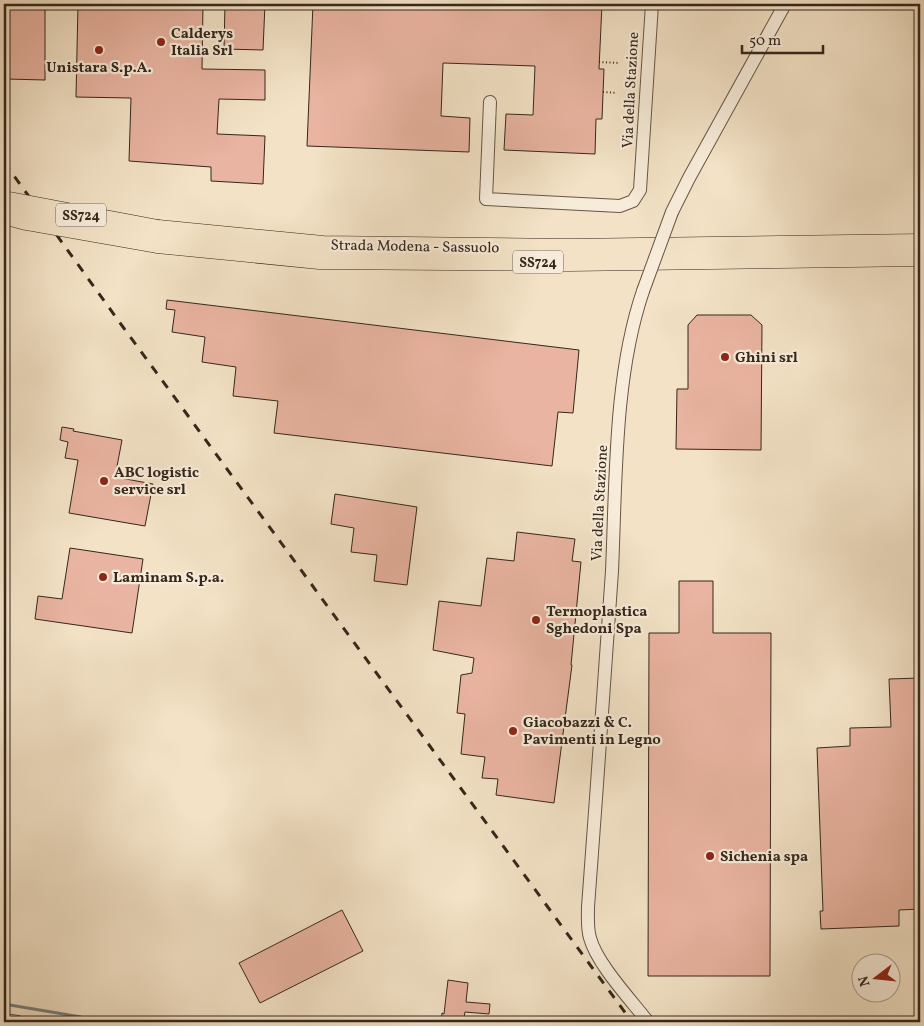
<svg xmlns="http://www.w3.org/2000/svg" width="924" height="1026" font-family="Vollkorn,serif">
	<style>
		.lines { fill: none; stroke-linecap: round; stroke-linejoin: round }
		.stream { stroke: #777f7f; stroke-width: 3 }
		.building { fill: #e9b4a1; stroke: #35271c }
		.minor-casing { stroke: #645646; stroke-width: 14 }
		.highway-casing { stroke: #35271c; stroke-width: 19 }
		.path { stroke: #35271c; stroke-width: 2; stroke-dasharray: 1 2.5; stroke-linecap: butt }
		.minor { stroke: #f7ecda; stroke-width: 12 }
		.highway { stroke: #f3e2c6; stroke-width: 18 }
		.rail { stroke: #35271c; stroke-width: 3; stroke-dasharray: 9 9; stroke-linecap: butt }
		.minor-bridge-casing { stroke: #645646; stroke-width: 14; stroke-linecap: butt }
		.highway-bridge-casing { stroke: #35271c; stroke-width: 19; stroke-linecap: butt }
		.minor-bridge { stroke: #f7ecda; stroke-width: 12 }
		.highway-bridge { stroke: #f3e2c6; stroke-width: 18 }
		.poi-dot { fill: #8f2418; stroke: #f7ecda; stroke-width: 2 }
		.labels { text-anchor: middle; stroke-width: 4.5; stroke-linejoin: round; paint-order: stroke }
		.shield { fill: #f7ecda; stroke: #6f6255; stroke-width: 1 }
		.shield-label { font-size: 14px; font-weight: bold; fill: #35271c }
		.poi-label { font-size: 15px; font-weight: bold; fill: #35271c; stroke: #f7ecda; text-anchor: start }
		.street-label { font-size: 15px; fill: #35271c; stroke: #f7ecda }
	</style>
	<rect width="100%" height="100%" fill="#f3e2c6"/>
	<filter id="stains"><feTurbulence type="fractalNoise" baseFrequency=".004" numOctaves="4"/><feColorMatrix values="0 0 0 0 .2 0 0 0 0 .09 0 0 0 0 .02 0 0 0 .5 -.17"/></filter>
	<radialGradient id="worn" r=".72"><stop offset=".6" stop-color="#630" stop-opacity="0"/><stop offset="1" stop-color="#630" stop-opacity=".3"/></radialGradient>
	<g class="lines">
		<!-- stream -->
		<polyline class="stream" points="4,1004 81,1017"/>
	</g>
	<!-- building -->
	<g class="building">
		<polygon points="4,4 45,4 45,80 6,79 7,54 4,54"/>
		<polygon points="78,4 203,4 202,69 265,70 265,100 219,99 217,134 265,136 263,184 211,181 211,167 129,161 131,98 76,97"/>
		<polygon points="225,4 265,4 263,50 224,49"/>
		<polygon points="313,4 602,4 599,69 604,69 602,119 596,119 595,154 504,150 506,114 533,115 535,66 443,63 441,116 470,118 469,152 307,146"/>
		<polygon points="167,300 579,350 573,413 558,412 552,466 274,433 278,401 233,396 236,367 202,362 205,337 172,332 175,310 166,309"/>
		<polygon points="697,315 751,315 762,325 761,450 676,449 677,389 688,389 688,325"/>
		<polygon points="62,427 74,429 73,431 122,440 115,477 153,484 145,526 69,513 78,460 65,458 68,442 60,440"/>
		<polygon points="335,494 417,507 407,585 374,581 377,555 351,552 354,528 331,524"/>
		<polygon points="517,532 575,539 572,561 581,562 571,665 572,665 554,803 496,795 498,779 482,778 485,757 461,754 465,714 457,713 461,675 472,673 474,658 433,650 439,601 481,606 487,558 514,561"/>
		<polygon points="70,548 143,559 132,633 35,619 38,596 62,599"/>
		<polygon points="679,581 713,581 713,633 771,633 770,976 648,976 649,633 679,633"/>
		<polygon points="920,678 920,909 899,910 899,926 821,929 820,911 823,911 817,748 850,746 850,728 891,727 889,679"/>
		<polygon points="342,910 363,951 260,1003 239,963"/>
		<polygon points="448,980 468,983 466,1002 490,1004 489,1014 465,1012 463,1022 441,1022 442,1013 444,1014"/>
	</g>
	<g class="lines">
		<defs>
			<g id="minor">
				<polyline points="490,102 486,199 620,206 633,201 640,190 652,4"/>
				<polyline points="672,212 689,178 785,4"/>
				<path d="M 643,291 C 614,376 616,481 612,571 C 605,683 596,795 588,907 C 588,917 587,928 590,938 C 597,964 631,1000 648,1022"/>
				<polyline points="4,1020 18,1022"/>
			</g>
			<g id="highway">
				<polyline points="158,229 323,245 569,248 920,243"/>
				<polyline points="157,244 319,260 570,262 920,257"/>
			</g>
		</defs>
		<!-- minor casing -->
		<use href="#minor" class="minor-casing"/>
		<!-- highway casing -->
		<use href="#highway" class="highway-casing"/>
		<!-- path -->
		<g class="path">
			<polyline points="599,62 620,63"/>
			<polyline points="603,92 617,93"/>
		</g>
		<!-- minor -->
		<use href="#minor" class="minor"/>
		<!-- highway -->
		<use href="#highway" class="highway"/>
		<!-- rail -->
		<polyline class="rail" points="4,162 123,327 632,1022"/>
		<defs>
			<polyline id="minor-bridge" points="643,291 672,212"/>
			<g id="highway-bridge">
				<polyline points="4,200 158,229"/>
				<polyline points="4,215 26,221 157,244"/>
			</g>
		</defs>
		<!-- minor-bridge casing -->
		<use href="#minor-bridge" class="minor-bridge-casing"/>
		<!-- highway-bridge casing -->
		<use href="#highway-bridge" class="highway-bridge-casing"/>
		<!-- minor-bridge -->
		<use href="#minor-bridge" class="minor-bridge"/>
		<!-- highway-bridge -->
		<use href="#highway-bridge" class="highway-bridge"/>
	</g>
	<!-- markers -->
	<g class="poi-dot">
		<circle cx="161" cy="42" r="5"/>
		<circle cx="99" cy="50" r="5"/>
		<circle cx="725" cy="357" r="5"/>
		<circle cx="104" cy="481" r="5"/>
		<circle cx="103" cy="577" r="5"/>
		<circle cx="536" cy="620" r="5"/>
		<circle cx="513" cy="731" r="5"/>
		<circle cx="710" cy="856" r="5"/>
	</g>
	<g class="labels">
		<!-- shield labels -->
		<g class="shield">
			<rect x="56" y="203.5" width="50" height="23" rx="4"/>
			<rect x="513" y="250.5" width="50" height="23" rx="4"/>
		</g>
		<g class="shield-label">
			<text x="81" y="220">SS724</text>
			<text x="538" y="267">SS724</text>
		</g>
		<!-- poi labels -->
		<g class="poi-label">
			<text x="171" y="38">Calderys<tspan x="171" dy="17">Italia Srl</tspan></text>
			<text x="99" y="72" text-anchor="middle">Unistara S.p.A.</text>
			<text x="735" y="362">Ghini srl</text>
			<text x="114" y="477">ABC logistic<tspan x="114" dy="17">service srl</tspan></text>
			<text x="113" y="582">Laminam S.p.a.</text>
			<text x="546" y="616">Termoplastica<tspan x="546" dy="17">Sghedoni Spa</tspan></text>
			<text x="523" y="727">Giacobazzi &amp; C.<tspan x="523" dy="17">Pavimenti in Legno</tspan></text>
			<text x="720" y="861">Sichenia spa</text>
		</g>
		<!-- street labels -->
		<g class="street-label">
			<text transform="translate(630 90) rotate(-87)" y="5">Via della Stazione</text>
			<text transform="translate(415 246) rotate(1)" y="5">Strada Modena - Sassuolo</text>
			<text transform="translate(599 503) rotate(-87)" y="5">Via della Stazione</text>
		</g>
	</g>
	<!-- margin -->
	<rect width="924" height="1026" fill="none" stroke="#f3e2c6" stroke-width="20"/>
	<rect x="5" y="5" width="914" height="1016" fill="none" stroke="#35271c" stroke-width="2.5"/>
	<rect x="10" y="10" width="904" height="1006" fill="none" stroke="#35271c"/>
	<!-- north arrow -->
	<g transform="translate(876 978) rotate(254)"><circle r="24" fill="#f7ecda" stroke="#a99d8e"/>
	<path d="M0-4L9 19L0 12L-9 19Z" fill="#8f2418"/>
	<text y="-8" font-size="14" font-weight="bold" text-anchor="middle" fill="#35271c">N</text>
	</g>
	<!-- scale -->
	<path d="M742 45v8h81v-8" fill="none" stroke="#35271c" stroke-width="2.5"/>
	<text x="749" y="45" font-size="15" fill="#35271c" stroke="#f7ecda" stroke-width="4" paint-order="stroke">50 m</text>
	<rect width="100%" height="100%" filter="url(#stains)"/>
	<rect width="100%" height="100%" fill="url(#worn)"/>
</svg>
